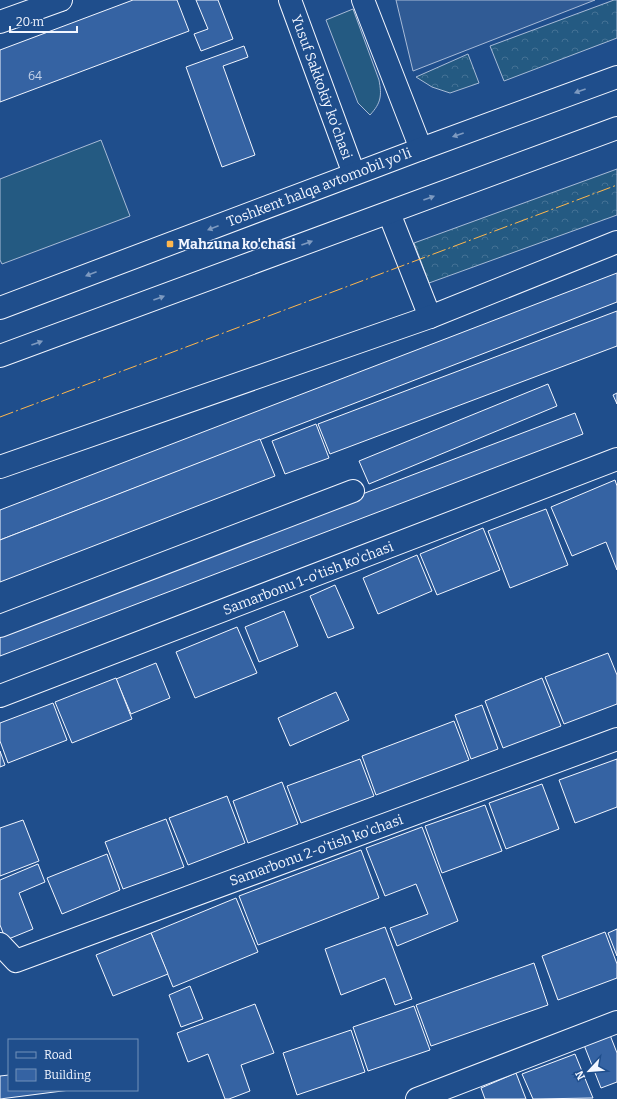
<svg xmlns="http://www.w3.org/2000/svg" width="617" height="1099" font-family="Bitter,serif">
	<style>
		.grass { fill: #245a82; stroke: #a8bbd7 }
		.forest { fill: url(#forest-crowns); stroke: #a8bbd7 }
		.parking { fill: #305b95; stroke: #a8bbd7 }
		.building { fill: #3563a3; stroke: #f2f6ff }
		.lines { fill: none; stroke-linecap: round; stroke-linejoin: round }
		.minor-casing { stroke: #f2f6ff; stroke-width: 24 }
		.major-casing { stroke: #f2f6ff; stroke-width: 24 }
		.highway-casing { stroke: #f2f6ff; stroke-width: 24 }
		.minor { stroke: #1f4e8c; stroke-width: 22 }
		.major { stroke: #1f4e8c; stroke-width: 22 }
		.highway { stroke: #1f4e8c; stroke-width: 22 }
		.power { stroke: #ffb74d; stroke-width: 1; stroke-dasharray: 14 3 2 3; stroke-linecap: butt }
		.oneway { fill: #7e9ac0 }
		.poi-dot { fill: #ffb74d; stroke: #1f4e8c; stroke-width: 1.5 }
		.labels { text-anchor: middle; stroke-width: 3; stroke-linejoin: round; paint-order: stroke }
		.number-label { font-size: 12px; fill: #c3d1e8 }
		.street-label { font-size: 14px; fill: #f2f6ff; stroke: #1f4e8c }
		.poi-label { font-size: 14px; font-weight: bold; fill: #f2f6ff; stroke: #1f4e8c; text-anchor: start }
	</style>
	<defs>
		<pattern id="forest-crowns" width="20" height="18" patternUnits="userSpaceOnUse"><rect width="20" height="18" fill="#245a82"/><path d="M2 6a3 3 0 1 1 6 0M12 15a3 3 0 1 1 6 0" fill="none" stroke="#447295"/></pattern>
	</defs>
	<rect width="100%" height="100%" fill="#1f4e8c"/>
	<!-- grass -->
	<g class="grass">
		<path d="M 353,9 L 379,80 C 382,96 381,103 370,115 L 358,103 L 326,20 Z"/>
		<polygon points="101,140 130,216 2,264 0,260 0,179"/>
	</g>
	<!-- forest -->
	<g class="forest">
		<polygon points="614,0 617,0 617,38 504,81 490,46"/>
		<polygon points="468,54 479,83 450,93 432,87 416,77"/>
		<polygon points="617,169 617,215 429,283 414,243"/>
	</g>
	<!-- parking -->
	<polygon class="parking" points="396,0 595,0 413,71"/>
	<!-- building -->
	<g class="building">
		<polygon points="133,0 177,0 189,31 0,102 0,50"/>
		<polygon points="196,0 218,0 233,39 201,51 194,34 208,29"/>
		<polygon points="244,46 248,57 223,66 255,155 222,167 186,67"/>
		<polygon points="617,273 617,302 0,540 0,510"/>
		<polygon points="617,311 617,346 330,454 318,424"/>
		<polygon points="548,384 557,406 369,484 359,461"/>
		<polygon points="617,393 617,404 613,395"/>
		<polygon points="575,413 583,434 0,656 0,632"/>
		<polygon points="316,424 329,458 285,474 272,441"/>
		<polygon points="260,439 275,476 0,582 0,540"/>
		<polygon points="615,480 617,486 617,570 606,542 572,556 551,507"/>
		<polygon points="546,509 568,565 510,588 488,531"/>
		<polygon points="483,528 500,570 437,595 420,554"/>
		<polygon points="417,555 432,591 378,614 363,578"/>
		<polygon points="335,585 354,628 328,638 310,596"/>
		<polygon points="284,611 298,646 259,662 245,627"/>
		<polygon points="237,627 257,673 195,698 176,652"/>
		<polygon points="608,653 617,675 617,704 564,724 545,677"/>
		<polygon points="156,663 170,698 131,714 116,679"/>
		<polygon points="116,678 132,719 72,743 55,702"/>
		<polygon points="542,678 561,726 503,748 485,701"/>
		<polygon points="336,692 349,720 290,746 278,718"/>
		<polygon points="53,703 67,740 8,763 0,741 0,723"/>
		<polygon points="482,705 498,749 471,759 455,715"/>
		<polygon points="454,721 469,760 376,795 362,756"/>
		<polygon points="0,751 5,765 0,767"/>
		<polygon points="360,759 374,796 301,823 287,786"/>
		<polygon points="617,759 617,807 575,823 559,780"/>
		<polygon points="282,782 298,824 248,843 233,801"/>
		<polygon points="542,784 559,829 506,849 489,803"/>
		<polygon points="227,796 245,843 188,865 169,818"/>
		<polygon points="485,805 502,851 442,873 425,826"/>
		<polygon points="166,819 184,867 123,889 105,842"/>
		<polygon points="23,820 39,861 0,876 0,828"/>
		<polygon points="422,827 458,921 397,946 390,928 428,914 416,884 385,896 366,848"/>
		<polygon points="361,850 379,898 258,945 239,896"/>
		<polygon points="107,854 120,890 62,914 47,878"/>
		<polygon points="38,864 45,882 19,893 33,929 6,940 0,925 0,880"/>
		<polygon points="236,898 258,952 173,987 151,933"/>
		<polygon points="385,927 412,999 395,1005 385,978 341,995 325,949"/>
		<polygon points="617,929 617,956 608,933"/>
		<polygon points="605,932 617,964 617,978 558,1000 542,956"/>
		<polygon points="151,933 168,974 113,996 96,955"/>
		<polygon points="534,963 548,1005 431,1046 416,1005"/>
		<polygon points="190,986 203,1019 181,1027 169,995"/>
		<polygon points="255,1004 274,1053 241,1065 250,1091 229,1099 225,1099 208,1054 188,1062 177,1033"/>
		<polygon points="414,1006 430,1050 368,1071 353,1027"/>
		<polygon points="351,1030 365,1072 297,1095 283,1053"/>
		<polygon points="610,1035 617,1053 617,1082 601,1088 584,1045"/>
		<polygon points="575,1054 593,1098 533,1099 522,1074"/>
		<polygon points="516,1073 526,1099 485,1099 481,1088"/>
		<polygon points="9,1075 9,1090 70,1090 0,1099 0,1076"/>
	</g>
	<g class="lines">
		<defs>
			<g id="minor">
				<polyline points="363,0 421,149"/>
				<polyline points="0,22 61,0"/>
				<polyline points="389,213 430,317"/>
				<polyline points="0,467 430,317 617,242"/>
				<polyline points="0,626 353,491"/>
				<polyline points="0,696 617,459"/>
				<polyline points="0,944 16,961 617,739"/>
				<polyline points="417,1099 617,1022"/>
			</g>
			<polyline id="major" points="290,0 354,174"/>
			<g id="highway">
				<polyline points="0,308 421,149 617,77"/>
				<polyline points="0,356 617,128"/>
			</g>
		</defs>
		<!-- minor casing -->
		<use href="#minor" class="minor-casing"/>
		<!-- major casing -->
		<use href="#major" class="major-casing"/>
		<!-- highway casing -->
		<use href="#highway" class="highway-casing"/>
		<!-- minor -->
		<use href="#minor" class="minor"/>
		<!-- major -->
		<use href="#major" class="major"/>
		<!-- highway -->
		<use href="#highway" class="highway"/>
		<!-- power -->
		<polyline class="power" points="0,417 617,185"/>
	</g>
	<!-- one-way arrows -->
	<defs><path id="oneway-solid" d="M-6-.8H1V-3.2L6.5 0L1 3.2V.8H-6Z"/></defs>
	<g class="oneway">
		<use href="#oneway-solid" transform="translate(580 91) rotate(160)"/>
		<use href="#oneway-solid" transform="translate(458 135) rotate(161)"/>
		<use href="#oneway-solid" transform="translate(429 198) rotate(-20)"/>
		<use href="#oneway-solid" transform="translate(213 228) rotate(159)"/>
		<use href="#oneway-solid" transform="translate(307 243) rotate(-20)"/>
		<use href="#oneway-solid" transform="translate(91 274) rotate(159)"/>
		<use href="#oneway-solid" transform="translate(159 298) rotate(-20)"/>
		<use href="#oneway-solid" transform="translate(37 343) rotate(-20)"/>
	</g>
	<!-- markers -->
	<rect class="poi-dot" x="166" y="240" width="8" height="8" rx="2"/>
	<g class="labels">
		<!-- number labels -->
		<g class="number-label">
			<text x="35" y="80">64</text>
		</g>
		<!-- street labels -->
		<g class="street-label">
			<text transform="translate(322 87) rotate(70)" y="5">Yusuf Sakkokiy ko'chasi</text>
			<text transform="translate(319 187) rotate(-21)" y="5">Toshkent halqa avtomobil yo'li</text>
			<text transform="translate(308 578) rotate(-21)" y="5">Samarbonu 1-o'tish ko'chasi</text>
			<text transform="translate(316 850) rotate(-20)" y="5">Samarbonu 2-o'tish ko'chasi</text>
		</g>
		<!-- poi labels -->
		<g class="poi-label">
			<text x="178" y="249">Mahzuna ko'chasi</text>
		</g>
	</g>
	<!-- legend -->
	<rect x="8" y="1039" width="130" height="52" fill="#1f4e8c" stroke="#7391ba"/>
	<rect x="16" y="1052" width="20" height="6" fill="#1f4e8c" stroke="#7391ba"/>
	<text x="44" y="1059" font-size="12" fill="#f2f6ff">Road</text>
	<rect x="16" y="1069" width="20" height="12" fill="#3563a3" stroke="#7391ba"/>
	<text x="44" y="1079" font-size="12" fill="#f2f6ff">Building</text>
	<!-- north arrow -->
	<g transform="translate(589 1071) rotate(244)" stroke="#1f4e8c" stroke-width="3" paint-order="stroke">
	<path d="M0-3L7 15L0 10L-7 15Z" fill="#f2f6ff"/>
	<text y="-6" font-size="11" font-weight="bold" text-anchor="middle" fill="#f2f6ff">N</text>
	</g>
	<!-- scale -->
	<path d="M10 26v6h67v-6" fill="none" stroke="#f2f6ff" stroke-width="2"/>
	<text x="16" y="26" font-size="12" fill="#f2f6ff" stroke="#1f4e8c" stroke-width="3" paint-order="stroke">20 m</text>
</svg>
